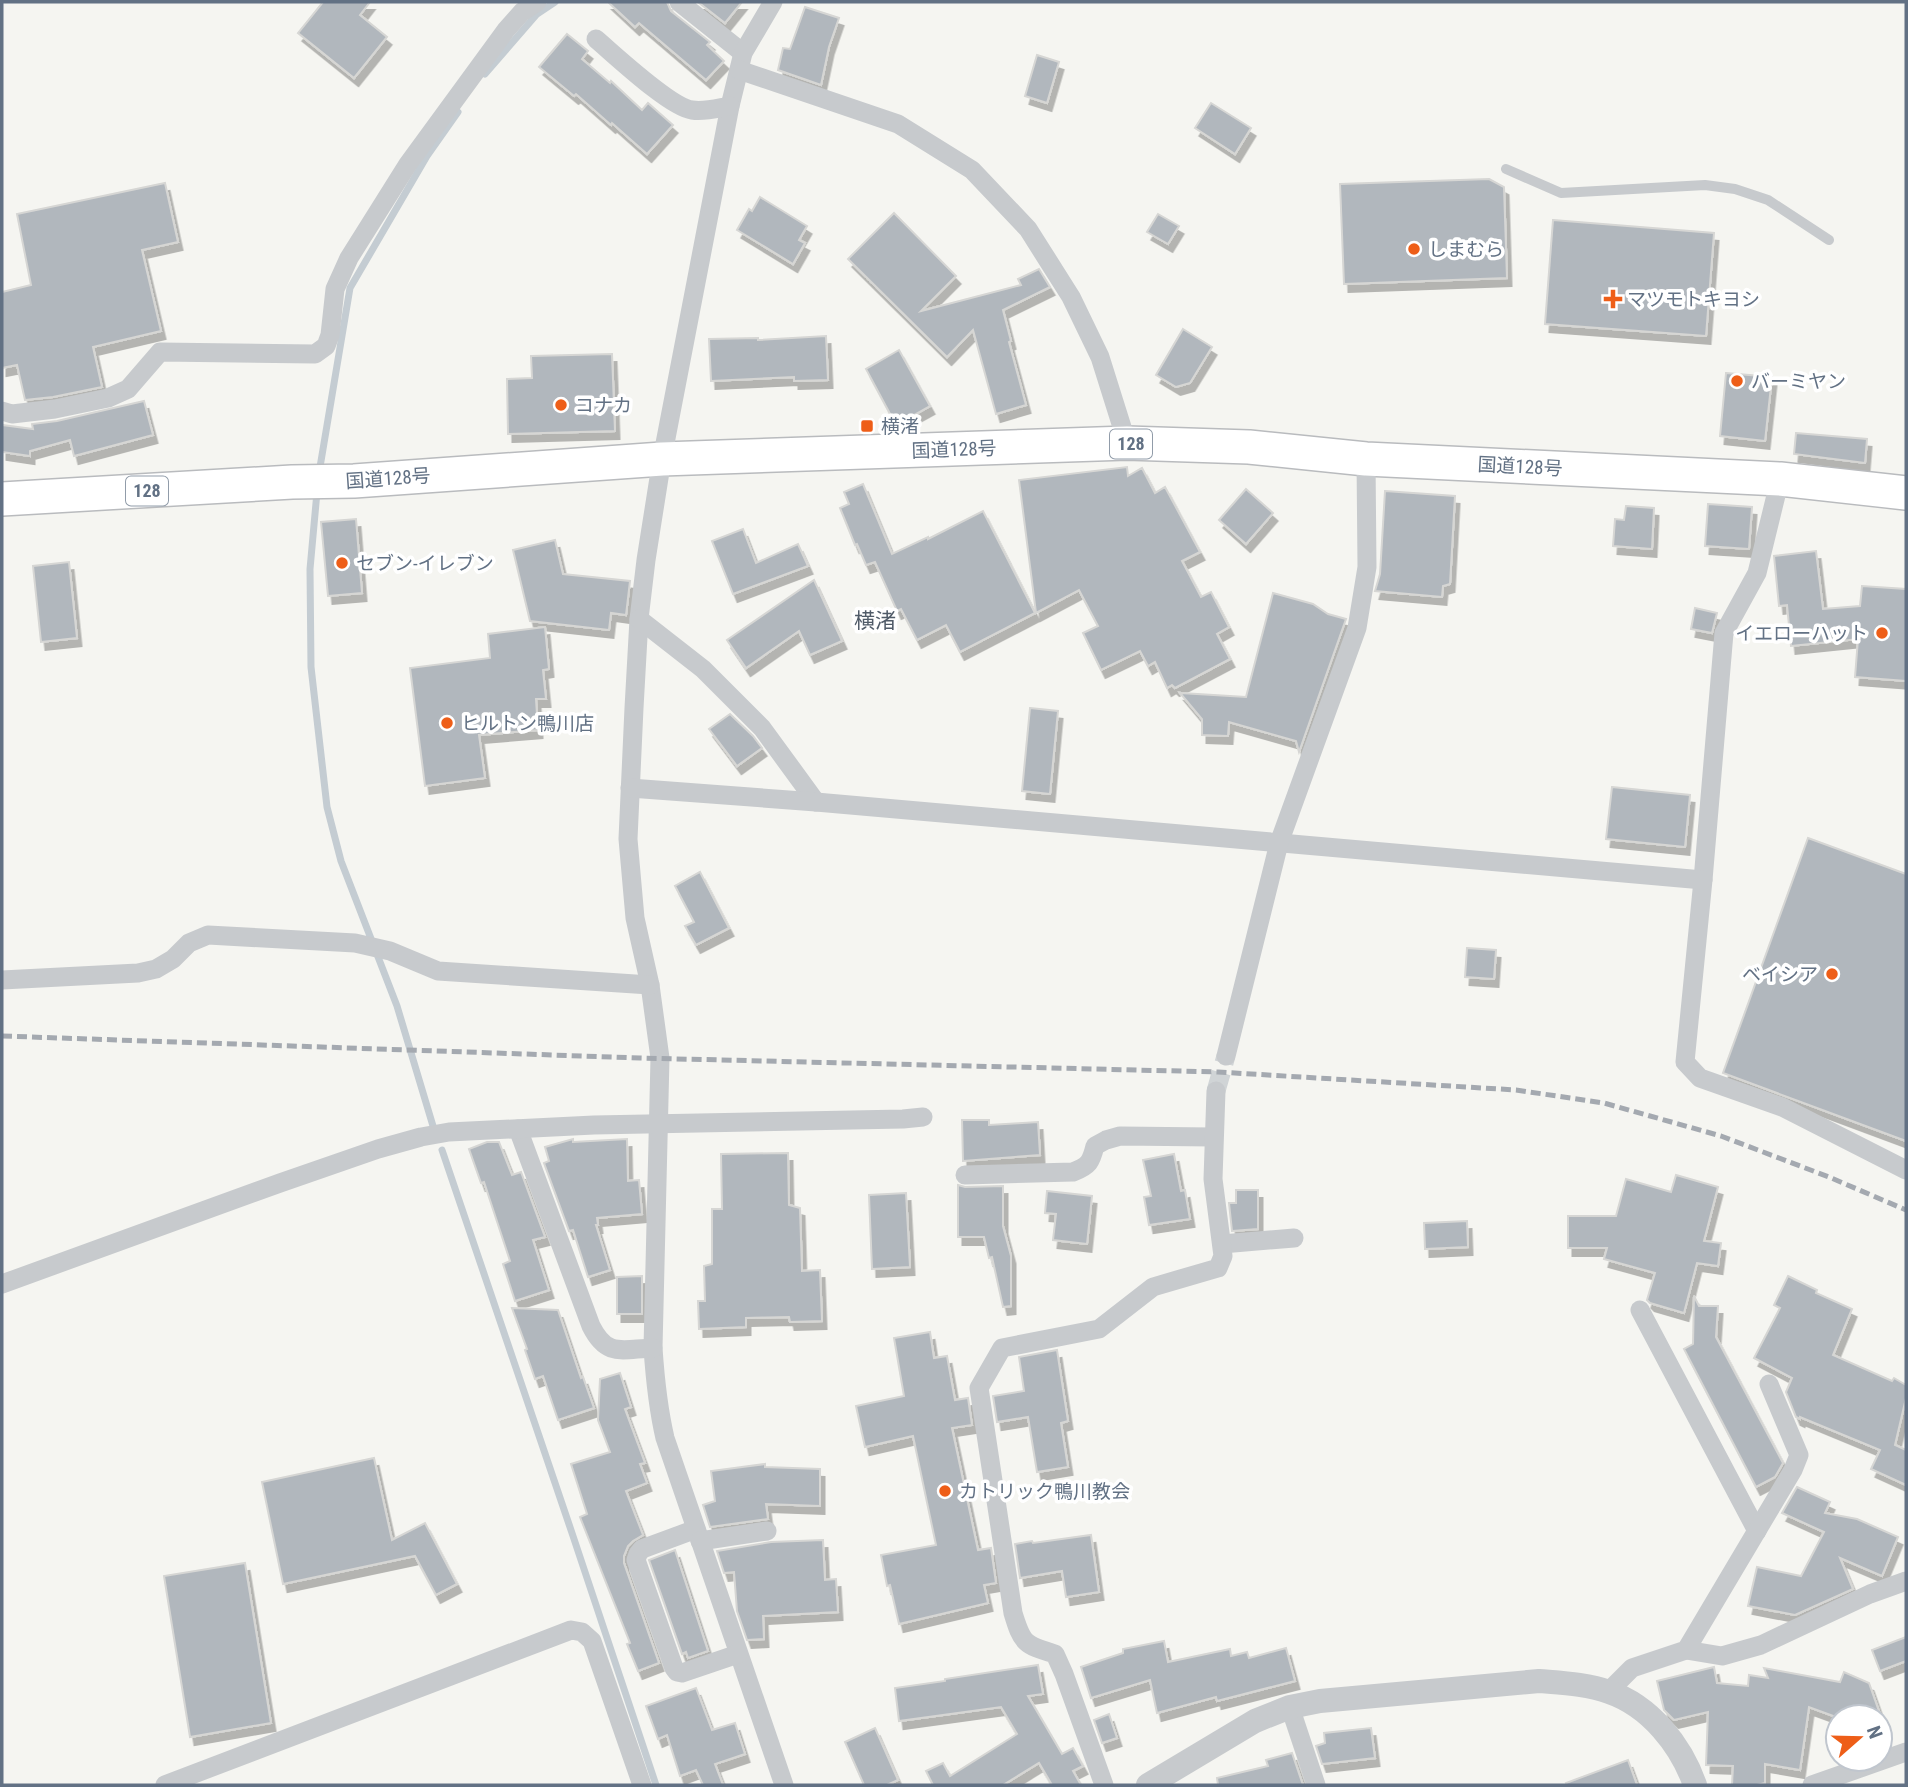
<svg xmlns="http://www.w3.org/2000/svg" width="1908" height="1787" font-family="'Roboto Condensed','Noto Sans JP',sans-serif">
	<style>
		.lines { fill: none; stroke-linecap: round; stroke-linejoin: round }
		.stream { stroke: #c4ccd2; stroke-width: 7 }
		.building { fill: #b1b7bd; stroke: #d6d6d4; stroke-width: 2; filter: url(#shadow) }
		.minor-tunnel { stroke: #d0d4d6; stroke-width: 19; stroke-dasharray: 19 10; stroke-linecap: butt }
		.trunk-casing { stroke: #b9bbbe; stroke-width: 36 }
		.service { stroke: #c7cacd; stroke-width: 10 }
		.minor { stroke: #c7cacd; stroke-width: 19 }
		.tertiary { stroke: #c7cacd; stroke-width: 24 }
		.trunk { stroke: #fff; stroke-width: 33 }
		.rail { stroke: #a4a9b0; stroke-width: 5; stroke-dasharray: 10 5; stroke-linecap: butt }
		.poi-dot { fill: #ee5e18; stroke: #fff; stroke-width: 2.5 }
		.labels { text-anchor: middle; stroke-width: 7; stroke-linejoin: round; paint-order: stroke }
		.shield { fill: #fff; stroke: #919ca9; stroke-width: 2 }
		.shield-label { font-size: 18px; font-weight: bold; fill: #627184 }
		.poi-label { font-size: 19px; fill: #627184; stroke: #fff; text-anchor: start }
		.street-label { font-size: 19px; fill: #627184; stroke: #fff }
		.neighbourhood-label { font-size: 21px; fill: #505b68; stroke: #fff }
	</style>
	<defs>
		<filter id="shadow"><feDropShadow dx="4.5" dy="8" stdDeviation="0" flood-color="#0004"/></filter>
	</defs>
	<rect width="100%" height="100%" fill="#f5f5f1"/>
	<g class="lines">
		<!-- stream -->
		<g class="stream">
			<polyline points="485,74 537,14 555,2"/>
			<polyline points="319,473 350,288 427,156 458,112"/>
			<polyline points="317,492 310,569 311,667 327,807 341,861 397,1006 433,1126"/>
			<polyline points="442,1150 573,1536 656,1785"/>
		</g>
	</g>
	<!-- building -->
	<g class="building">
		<polygon points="323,2 370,2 360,15 387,37 354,78 298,33"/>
		<polygon points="608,2 667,2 671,11 710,42 707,45 724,61 706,80 639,23 635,27"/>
		<polygon points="698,2 742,2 725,23"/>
		<polygon points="805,7 839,18 829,47 821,85 778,70 783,48 790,49"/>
		<polygon points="567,34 588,51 582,59 610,83 611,81 642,110 648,103 673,125 647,154 612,123 611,125 576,94 574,96 539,67"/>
		<polygon points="1037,55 1059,62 1047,103 1025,96"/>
		<polygon points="1211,103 1251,128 1235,154 1195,128"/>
		<polygon points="1489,179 1504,187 1507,278 1344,284 1340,184"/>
		<polygon points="165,183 178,242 142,250 161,331 93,347 102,387 53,397 25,400 17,365 2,368 2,292 31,285 17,214"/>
		<polygon points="760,197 807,226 799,240 805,243 793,264 737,230 749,209 752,211"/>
		<polygon points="894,213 956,276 921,311 1021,285 1018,279 1039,269 1050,287 1003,310 1011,341 1009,342 1026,405 996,414 973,330 947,357 848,259"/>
		<polygon points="1158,214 1179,226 1168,244 1147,232"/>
		<polygon points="1553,220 1714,233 1706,336 1545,324"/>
		<polygon points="1183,329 1212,347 1190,383 1176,387 1156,375"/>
		<polygon points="826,336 828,380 794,381 794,377 711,381 709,339 758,338 758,340"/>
		<polygon points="899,350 930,406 896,425 866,369"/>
		<polygon points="612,354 615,431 508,434 507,379 532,378 531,356"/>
		<polygon points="1726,373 1772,377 1765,441 1720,436"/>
		<polygon points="144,401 153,435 74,456 70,440 30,451 30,456 2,452 2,425 33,429 32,424 57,421"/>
		<polygon points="1796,433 1867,439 1865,463 1794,454"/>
		<polygon points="1127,467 1128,476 1142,468 1155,493 1165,487 1200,552 1182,561 1201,597 1211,592 1229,627 1217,634 1230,659 1175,688 1172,685 1167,688 1155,662 1148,666 1140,651 1101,670 1083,633 1098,626 1079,590 1036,613 1019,480"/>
		<polygon points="863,484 892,554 928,537 928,539 983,511 1035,613 960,652 946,625 917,640 901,609 897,611 875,562 866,565 857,544 855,545 840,508 849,504 844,492"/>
		<polygon points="1246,489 1273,513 1246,544 1219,520"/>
		<polygon points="1385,491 1455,496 1450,584 1443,586 1442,597 1375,591 1380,574"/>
		<polygon points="1708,504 1752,507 1749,549 1705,546"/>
		<polygon points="1626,506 1654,508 1652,549 1613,546 1615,519 1624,520"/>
		<polygon points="356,519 362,593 328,596 321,522"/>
		<polygon points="743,529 756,563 798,544 808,566 733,594 712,541"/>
		<polygon points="555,540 563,574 630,581 626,615 611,613 609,630 530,621 513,550"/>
		<polygon points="1816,551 1823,609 1860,606 1862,586 1906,589 1906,681 1855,677 1858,639 1791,646 1787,605 1779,606 1774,556"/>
		<polygon points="69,562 77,638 41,642 33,566"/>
		<polygon points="814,580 842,641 810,655 799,631 746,668 727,640"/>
		<polygon points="1273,593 1313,604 1328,614 1346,619 1299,752 1296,741 1229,722 1228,736 1202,735 1202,719 1180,693 1246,697"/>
		<polygon points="1695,608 1717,613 1712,633 1691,629"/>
		<polygon points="545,627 549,669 543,670 546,699 536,699 538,730 479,735 485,778 425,786 410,668 490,658 488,634"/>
		<polygon points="1030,708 1058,711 1050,794 1022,791"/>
		<polygon points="730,714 753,736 762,748 737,766 709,729"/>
		<polygon points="1612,787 1690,795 1685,847 1606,839"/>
		<polygon points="1808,838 1906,874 1906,1141 1723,1073"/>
		<polygon points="700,872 729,928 696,945 685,926 694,922 675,886"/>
		<polygon points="1467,948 1496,950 1494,979 1465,977"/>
		<polygon points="962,1120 989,1120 989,1125 1038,1122 1040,1155 963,1161"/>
		<polygon points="573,1139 573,1142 627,1139 628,1181 639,1180 642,1214 597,1218 598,1225 596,1225 610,1270 588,1277 573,1230 569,1231 544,1163 549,1161 545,1147"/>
		<polygon points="487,1142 499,1142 512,1175 521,1172 545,1237 533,1240 549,1290 515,1301 503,1264 510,1261 484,1182 481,1183 469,1149"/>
		<polygon points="788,1153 789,1205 800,1208 802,1271 820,1270 822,1321 790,1322 789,1317 746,1318 746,1327 699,1329 698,1301 705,1301 704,1266 712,1264 712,1209 722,1209 721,1154"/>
		<polygon points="1174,1154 1181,1191 1185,1190 1190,1219 1149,1225 1144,1197 1151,1196 1143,1160"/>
		<polygon points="1676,1175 1718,1187 1704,1241 1721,1243 1718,1266 1697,1263 1684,1313 1650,1303 1647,1300 1655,1273 1604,1259 1607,1248 1568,1248 1568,1216 1616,1216 1626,1179 1671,1192"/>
		<polygon points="958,1185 965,1187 1003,1186 1003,1226 1011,1256 1011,1306 1003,1307 992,1257 989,1258 984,1237 958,1237"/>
		<polygon points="1236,1190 1258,1190 1258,1229 1232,1231 1229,1203 1236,1203"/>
		<polygon points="1047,1191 1092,1196 1087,1244 1053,1240 1056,1214 1045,1213"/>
		<polygon points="906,1193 910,1267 872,1269 869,1195"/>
		<polygon points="1467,1221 1468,1247 1425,1249 1424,1223"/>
		<polygon points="642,1276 642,1314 617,1314 617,1277"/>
		<polygon points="1788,1276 1817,1290 1816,1293 1852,1309 1833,1355 1892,1381 1894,1378 1906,1385 1906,1398 1895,1445 1906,1450 1906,1485 1871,1469 1880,1450 1800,1417 1800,1419 1796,1417 1786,1392 1792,1378 1754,1358 1780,1308 1774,1305"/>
		<polygon points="1694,1296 1699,1306 1718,1306 1716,1337 1783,1463 1775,1477 1756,1487 1684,1349 1693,1344"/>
		<polygon points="512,1308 558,1310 581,1378 583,1377 594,1408 558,1420 543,1376 535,1379 525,1350 527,1349"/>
		<polygon points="930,1332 934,1358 947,1356 955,1400 968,1398 972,1425 952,1428 978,1550 991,1548 996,1583 984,1585 988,1603 899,1624 890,1585 887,1586 881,1555 936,1545 913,1436 865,1447 856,1406 904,1396 894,1338"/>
		<polygon points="1057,1350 1068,1421 1061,1423 1068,1467 1037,1472 1028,1417 997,1422 993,1396 1024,1391 1019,1357"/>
		<polygon points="620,1373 631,1407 625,1409 645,1463 640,1464 647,1483 626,1491 643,1535 633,1541 628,1546 624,1556 624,1563 659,1663 638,1671 627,1644 630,1643 580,1517 587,1514 571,1464 610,1452 598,1420 600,1379"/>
		<polygon points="374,1458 392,1540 425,1523 457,1584 436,1595 415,1556 283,1584 262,1482"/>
		<polygon points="765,1464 765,1467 820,1469 820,1506 766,1504 768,1519 710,1527 703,1505 715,1501 711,1471"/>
		<polygon points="1797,1487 1830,1502 1825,1513 1857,1519 1898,1537 1882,1576 1840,1558 1853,1589 1795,1615 1748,1606 1757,1567 1801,1576 1824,1532 1782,1513"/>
		<polygon points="1091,1535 1099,1592 1066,1597 1062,1571 1020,1578 1015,1544 1032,1541 1033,1543"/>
		<polygon points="823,1540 825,1580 836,1579 838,1612 763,1616 764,1639 747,1640 737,1611 734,1572 724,1573 717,1551 771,1542"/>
		<polygon points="675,1550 708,1651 688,1658 686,1652 682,1654 649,1560"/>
		<polygon points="245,1563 271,1723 190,1737 164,1576"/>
		<polygon points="1906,1637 1906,1661 1880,1671 1872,1650"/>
		<polygon points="1164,1641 1168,1662 1230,1649 1231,1656 1247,1652 1249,1658 1286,1648 1295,1681 1217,1701 1216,1697 1157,1713 1150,1680 1091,1698 1081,1667 1123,1653 1123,1649"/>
		<polygon points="1038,1665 1043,1694 1028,1696 1062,1754 1073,1748 1083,1766 1073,1771 1081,1785 1052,1785 1039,1763 1003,1785 933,1785 926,1771 943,1763 950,1776 1017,1734 1001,1707 899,1721 895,1688 945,1681 945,1679"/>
		<polygon points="1714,1667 1717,1683 1748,1686 1749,1675 1768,1678 1764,1668 1840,1682 1844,1672 1869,1683 1881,1717 1836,1717 1809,1707 1800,1770 1765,1764 1765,1783 1757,1785 1732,1785 1733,1766 1706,1765 1708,1712 1674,1720 1664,1710 1657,1681"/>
		<polygon points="696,1688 712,1730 735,1723 745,1754 715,1764 723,1785 703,1785 696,1770 680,1776 667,1735 658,1739 646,1706"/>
		<polygon points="1109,1714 1117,1738 1102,1743 1094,1720"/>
		<polygon points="875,1728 898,1780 887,1785 864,1785 845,1742"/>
		<polygon points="1371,1728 1375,1758 1322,1764 1316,1746 1325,1743 1324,1733"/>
		<polygon points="1292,1753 1303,1785 1218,1785 1217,1778 1268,1766 1266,1760"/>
		<polygon points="1628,1760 1637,1785 1567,1785 1566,1783"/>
	</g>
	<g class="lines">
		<!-- minor-tunnel -->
		<polyline class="minor-tunnel" points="1216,1091 1226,1056"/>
		<defs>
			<polyline id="trunk" points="2,499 292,482 354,481 662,459 1127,443 1249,447 1366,459 1780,479 1906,493"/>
		</defs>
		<!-- trunk casing -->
		<use href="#trunk" class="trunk-casing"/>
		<!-- service -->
		<polyline class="service" points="1506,169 1561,193 1705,185 1735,189 1768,200 1829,240"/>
		<!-- minor -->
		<g class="minor">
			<polyline points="679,2 743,53"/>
			<path d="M 773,2 L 743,53 L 730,106 L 662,459 L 646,560 L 639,619 L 634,708 L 628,839 L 635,918 L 650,985 L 660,1058 L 653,1348 C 655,1378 658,1408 665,1438 L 784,1785"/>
			<path d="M 596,39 C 616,56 670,107 692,110 C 705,112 718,108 730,106"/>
			<polyline points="739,70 898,124 972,170 1028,229 1071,297 1100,357 1127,443"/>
			<polyline points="2,411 12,414 55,409 108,398 128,389 160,352 315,354 326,346 330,335 335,289 349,258 408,164 506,30 522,12 537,2"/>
			<polyline points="1780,479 1757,573 1724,633 1703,880 1685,1062 1700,1078 1782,1107 1906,1170"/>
			<polyline points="639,619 703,669 762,728 816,802"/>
			<polyline points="630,788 816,802 1703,880"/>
			<polyline points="2,980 138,973 156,969 173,959 189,943 208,935 355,943 390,951 438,971 650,985"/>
			<polyline points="1226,1056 1279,843 1357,628 1367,567 1366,459"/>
			<path d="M 518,1129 L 591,1326 C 607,1358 622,1349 653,1348"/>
			<path d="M 965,1175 L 1073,1172 C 1089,1166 1091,1162 1095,1146 L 1106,1140 L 1120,1136 L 1213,1137"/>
			<polyline points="1222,1244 1294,1238"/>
			<polyline points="2,1284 280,1183 378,1149 421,1137 449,1132 594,1125 903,1119 923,1117"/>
			<polyline points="1640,1310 1757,1531"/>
			<polyline points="696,1529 642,1549 638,1554 636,1560 674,1668 677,1672 682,1673 738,1654"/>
			<polyline points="700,1541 767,1531"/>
			<polyline points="1686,1650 1722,1656 1761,1645 1870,1594 1906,1581"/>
			<polyline points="1608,1692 1632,1668 1686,1650 1793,1470 1799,1455 1769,1384"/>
			<polyline points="1290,1707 1316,1785"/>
			<polyline points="165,1785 571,1630 582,1632 592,1641 642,1785"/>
			<path d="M 1104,1785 L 1064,1674 L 1055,1654 C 1024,1645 1022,1643 1013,1613 L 979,1388 L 1002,1348 L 1099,1329 L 1153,1287 L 1218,1268 L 1223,1256 L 1213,1179 L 1216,1091"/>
			<polyline points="1812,1785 1906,1752"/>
		</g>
		<!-- tertiary -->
		<path class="tertiary" d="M 1148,1785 L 1255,1721 L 1290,1707 L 1320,1701 L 1539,1681 C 1562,1683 1587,1684 1609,1692 C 1650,1706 1681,1745 1695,1785"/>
		<!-- trunk -->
		<use href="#trunk" class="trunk"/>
		<!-- rail -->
		<polyline class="rail" points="2,1036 640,1058 1218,1072 1516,1090 1604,1103 1721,1136 1829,1177 1906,1210"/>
	</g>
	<!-- markers -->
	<g class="poi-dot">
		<circle cx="1414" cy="249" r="7"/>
		<path d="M1609.5 288.5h7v7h7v7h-7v7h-7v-7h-7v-7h7z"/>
		<circle cx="1737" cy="381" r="7"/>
		<circle cx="561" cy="405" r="7"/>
		<rect x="860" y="419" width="14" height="14" rx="3.5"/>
		<circle cx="342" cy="563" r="7"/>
		<circle cx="1882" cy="633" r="7"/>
		<circle cx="447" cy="723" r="7"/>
		<circle cx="1832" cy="974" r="7"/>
		<circle cx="945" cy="1491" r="7"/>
	</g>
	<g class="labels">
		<!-- shield labels -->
		<g class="shield">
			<rect x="1110" y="429.5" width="42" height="29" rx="5"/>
			<rect x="126" y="476.5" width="42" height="29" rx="5"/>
		</g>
		<g class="shield-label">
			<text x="1131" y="450">128</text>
			<text x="147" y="497">128</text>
		</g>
		<!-- poi labels -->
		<g class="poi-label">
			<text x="1428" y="256">しまむら</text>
			<text x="1627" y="306">マツモトキヨシ</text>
			<text x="1751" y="388">バーミヤン</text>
			<text x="575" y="412">コナカ</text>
			<text x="881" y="433">横渚</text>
			<text x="356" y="570">セブン-イレブン</text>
			<text x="1868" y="640" text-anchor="end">イエローハット</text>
			<text x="461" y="730">ヒルトン鴨川店</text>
			<text x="1818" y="981" text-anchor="end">ベイシア</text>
			<text x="959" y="1498">カトリック鴨川教会</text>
		</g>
		<!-- street labels -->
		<g class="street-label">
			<text transform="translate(954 449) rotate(-2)" y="7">国道128号</text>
			<text transform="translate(1520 466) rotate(3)" y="7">国道128号</text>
			<text transform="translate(388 478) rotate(-4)" y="7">国道128号</text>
		</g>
		<!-- neighbourhood labels -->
		<g class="neighbourhood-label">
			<text x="875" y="628">横渚</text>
		</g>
	</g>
	<!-- border -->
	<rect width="1908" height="1787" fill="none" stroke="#627184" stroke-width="7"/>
	<!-- north arrow -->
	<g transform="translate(1859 1738) rotate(70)"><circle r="33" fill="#ffffff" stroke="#c0c6ce" stroke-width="2"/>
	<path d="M0-5L12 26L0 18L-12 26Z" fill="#ee5e18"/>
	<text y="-10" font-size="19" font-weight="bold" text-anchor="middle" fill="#627184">N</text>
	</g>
</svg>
